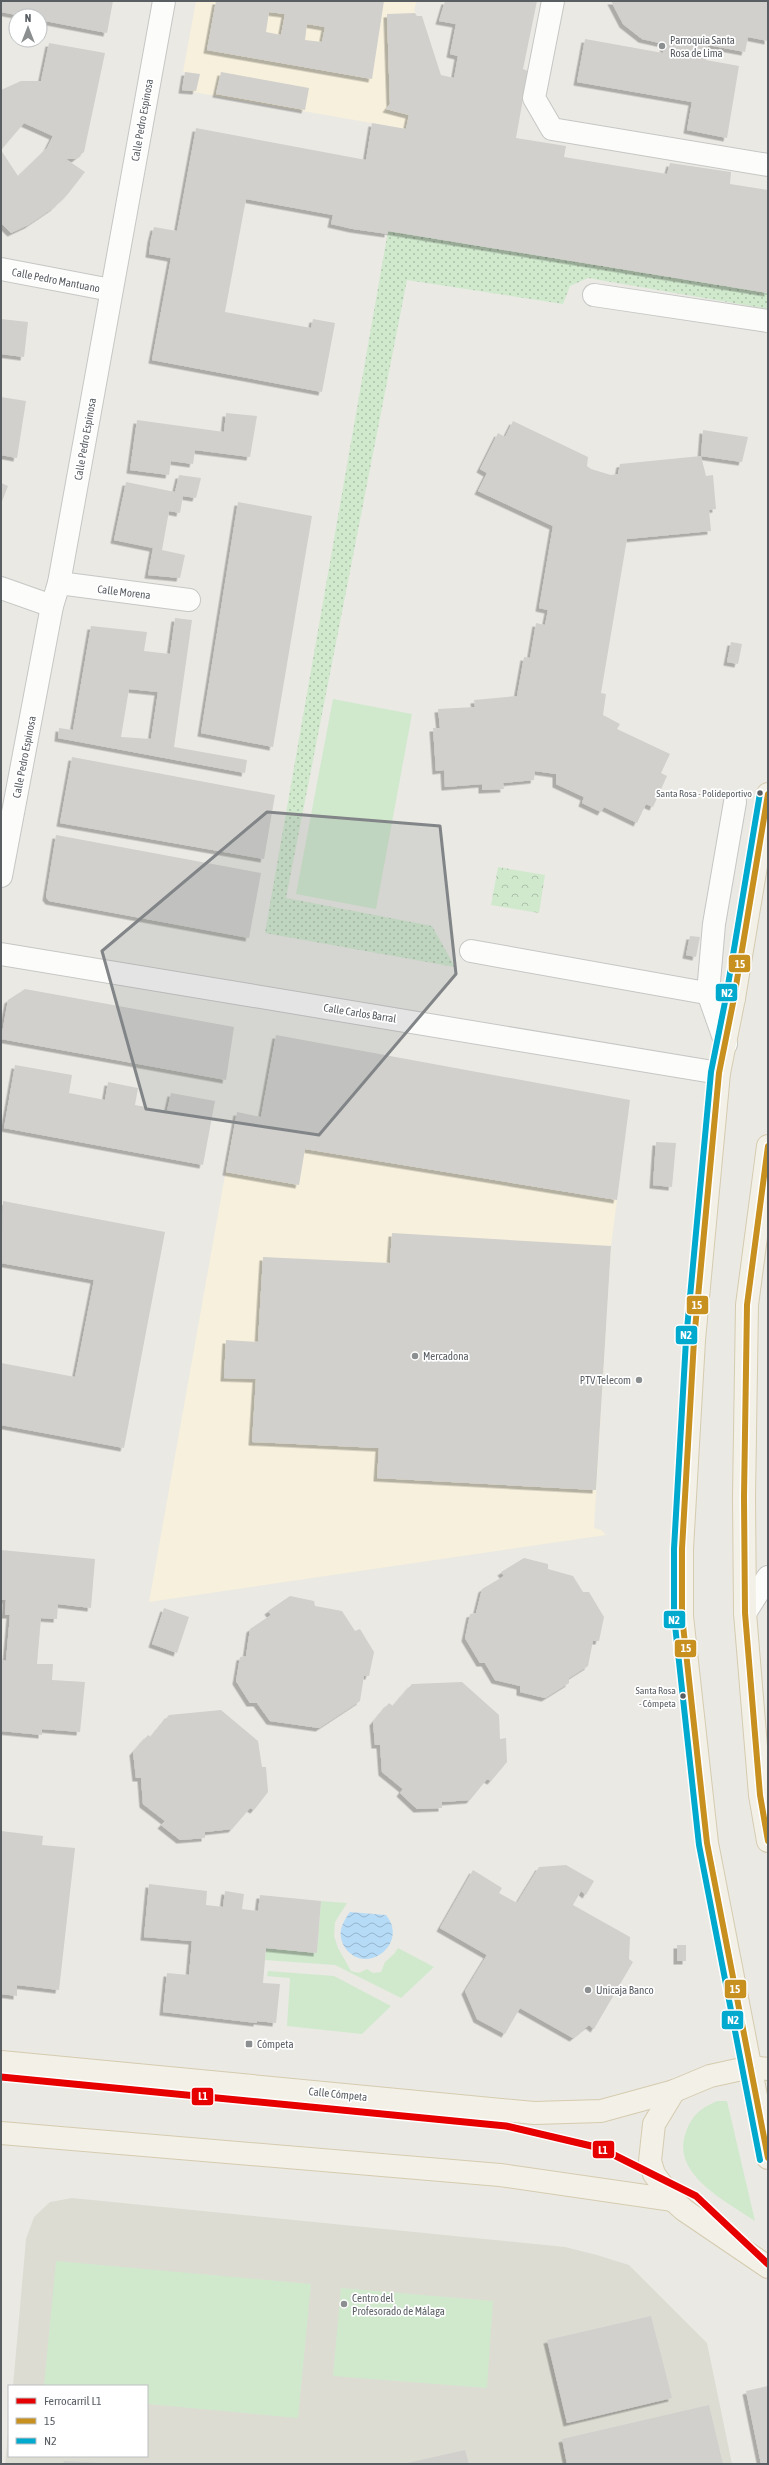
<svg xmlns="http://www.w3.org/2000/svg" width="769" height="2465" font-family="'Asap Condensed',sans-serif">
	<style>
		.commercial { fill: #f6f0dc }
		.education { fill: #dddcd3 }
		.grass { fill: #d0e9cd }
		.forest { fill: url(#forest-crowns) }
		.garden { fill: url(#garden-dots) }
		.water { fill: url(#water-waves) }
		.building { fill: #d1d0cd; fill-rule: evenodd; filter: url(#shadow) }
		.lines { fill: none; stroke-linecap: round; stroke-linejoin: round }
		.minor-casing { stroke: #c6c6c5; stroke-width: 24 }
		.major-casing { stroke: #d5cbaf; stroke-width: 24 }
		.minor { stroke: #fcfcfb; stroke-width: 22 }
		.major { stroke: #f2f0e7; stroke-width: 22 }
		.bus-1-casing { stroke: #fff; stroke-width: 9 }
		.bus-2-casing { stroke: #fff; stroke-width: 9 }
		.bus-1 { stroke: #c8901e; stroke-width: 6 }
		.bus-2 { stroke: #00a9ce; stroke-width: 6 }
		.rail-1-casing { stroke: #fff; stroke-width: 10 }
		.rail-1 { stroke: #e60000; stroke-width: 7 }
		.marked { fill: #828587; fill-opacity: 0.2; stroke: #828587; stroke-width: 3; stroke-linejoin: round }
		.poi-dot { fill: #8c8f90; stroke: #fff; stroke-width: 1.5 }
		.bus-dot { fill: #595e63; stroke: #fff; stroke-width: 1.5 }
		.labels { text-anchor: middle; stroke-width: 3.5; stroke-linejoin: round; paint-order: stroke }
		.bus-label { font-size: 10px; fill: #595e63; stroke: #fff; text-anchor: end }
		.poi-label { font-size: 11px; fill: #595e63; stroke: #fff; text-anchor: start }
		.street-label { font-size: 11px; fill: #595e63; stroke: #fff }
		.line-badge { stroke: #fff; stroke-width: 1.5 }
		.badge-label { font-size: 11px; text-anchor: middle; font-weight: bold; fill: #fff }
	</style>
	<defs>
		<pattern id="forest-crowns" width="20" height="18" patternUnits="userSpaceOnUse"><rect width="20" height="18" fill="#d0e9cd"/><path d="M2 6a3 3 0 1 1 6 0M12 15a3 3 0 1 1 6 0" fill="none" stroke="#acc0aa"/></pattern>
		<pattern id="garden-dots" width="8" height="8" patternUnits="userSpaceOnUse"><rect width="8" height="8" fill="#d0e9cd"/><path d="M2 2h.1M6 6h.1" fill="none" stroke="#acc0aa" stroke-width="1.8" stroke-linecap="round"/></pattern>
		<pattern id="water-waves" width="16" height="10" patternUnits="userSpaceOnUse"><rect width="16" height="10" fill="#b6dbf7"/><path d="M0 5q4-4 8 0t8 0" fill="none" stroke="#97b5cc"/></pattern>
		<filter id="shadow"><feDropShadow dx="-3.5" dy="3.5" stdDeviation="0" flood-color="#0004"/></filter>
	</defs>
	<rect width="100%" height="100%" fill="#eae9e4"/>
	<!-- commercial -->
	<g class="commercial">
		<polygon points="196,1 417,1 414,10 417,16 422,16 441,75 406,129 182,90 185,72 183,72"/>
		<polygon points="232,1136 617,1200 611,1246 594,1528 601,1530 606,1535 149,1602"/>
	</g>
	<!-- education -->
	<polygon class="education" points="72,2198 565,2247 597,2255 629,2265 707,2343 732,2464 5,2464 9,2425 9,2456 147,2456 147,2386 13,2386 26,2239 34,2217 50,2202"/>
	<!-- grass -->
	<g class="grass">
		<polygon points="333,699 412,714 376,909 296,894"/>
		<polygon points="321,1901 347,1903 335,1922 334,1936 338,1948 351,1971 359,1973 367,1969 373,1973 381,1972 385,1962 394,1954 398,1948 434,1967 401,1998 335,1965 265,1960 266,1948 317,1953"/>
		<polygon points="268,1971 334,1976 391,2006 362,2034 287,2026 290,1978 267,1976"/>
		<path d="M 717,2101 L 727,2101 L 755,2221 C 726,2201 670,2174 686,2132 C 692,2115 701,2108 717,2101 Z"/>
		<polygon points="56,2261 311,2284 298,2418 147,2404 147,2386 44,2386"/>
		<polygon points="341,2288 493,2301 487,2388 333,2376"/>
	</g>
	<!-- forest -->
	<polygon class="forest" points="498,867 545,875 539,913 491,905"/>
	<!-- garden -->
	<polygon class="garden" points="388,231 768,293 768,309 588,278 570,286 563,304 407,280 286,898 432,926 455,967 265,933"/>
	<!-- water -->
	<path class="water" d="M 350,1912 L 386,1915 C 410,1944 364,1978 344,1946 C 337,1933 342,1923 350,1912 Z"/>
	<!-- building -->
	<g class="building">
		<polygon points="1,1 113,1 107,33 40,20 40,16 22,16 1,12"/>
		<path d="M 216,1 L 384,1 L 372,79 L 207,50 ZM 269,12 L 285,14 L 281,35 L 266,32 ZM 307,24 L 325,27 L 322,42 L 305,40 Z"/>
		<polygon points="445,1 537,1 523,69 528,71 516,138 566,146 564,157 667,174 670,163 731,172 730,184 768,190 768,293 388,231 388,234 353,229 331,224 333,215 246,199 225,312 311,328 313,319 335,323 322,392 152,360 171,258 149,254 151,239 154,227 177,231 196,128 366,160 372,123 406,129 409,115 386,109 390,104 387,14 415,13 417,16 422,16 441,75 454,78 458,56 450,54 456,24 439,21"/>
		<polygon points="611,1 768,1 768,41 748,37 745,52 708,45 706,60 739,66 727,138 687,130 692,102 577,82 585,39 663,53 664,44 642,39 623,24"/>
		<polygon points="49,43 105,53 84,152 75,159 66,159 85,172 67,195 53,208 28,225 11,233 1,223 1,150 18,176 47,148 53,136 24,123 1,150 1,90 21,81 41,81"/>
		<polygon points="185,72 200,74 196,91 182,90"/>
		<polygon points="221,72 309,88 305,110 216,94"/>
		<polygon points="1,319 28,322 24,357 1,354"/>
		<polygon points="1,397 26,401 17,458 1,455"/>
		<polygon points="226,413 257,416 250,457 195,450 193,464 171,461 169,475 130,470 137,420 224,432"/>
		<polygon points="513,421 588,457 587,466 591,469 611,475 618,474 620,464 701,456 706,476 713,475 716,509 709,510 711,531 627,539 601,693 606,694 603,715 620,724 617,729 670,754 661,773 667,776 653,807 646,804 637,823 604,807 601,812 582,803 584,797 556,784 556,774 535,771 534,780 503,783 504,789 482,790 482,784 445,787 444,770 436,771 433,728 440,728 438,709 475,707 474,700 517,696 524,657 530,658 536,623 545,625 548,610 539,608 553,526 478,491 487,473 480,469 498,433 505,437"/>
		<polygon points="703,430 748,437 742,462 701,456"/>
		<polygon points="179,475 201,478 196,498 183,496 180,513 169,511 162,550 185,555 180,578 148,575 153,548 114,540 126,482 175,492"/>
		<polygon points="1,483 8,486 1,504"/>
		<polygon points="238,502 312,516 273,747 201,733"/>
		<path d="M 175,618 L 192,620 L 174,747 L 247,760 L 245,773 L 58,738 L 59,728 L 73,730 L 91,626 L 147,632 L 144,651 L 170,654 ZM 129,689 L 158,692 L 151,739 L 121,737 Z"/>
		<polygon points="731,642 742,644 738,664 727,662"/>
		<polygon points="72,757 275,795 264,859 60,823"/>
		<polygon points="56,835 261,873 249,938 49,901 46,897"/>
		<polygon points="690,936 700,937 696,957 686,955"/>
		<polygon points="25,989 234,1027 226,1080 1,1039 8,1000"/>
		<polygon points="276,1035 630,1100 617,1200 305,1149 299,1185 226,1172 237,1112 261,1117"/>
		<polygon points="15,1065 72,1075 69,1093 105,1100 108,1082 138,1088 135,1105 167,1111 171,1093 215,1101 203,1165 4,1128"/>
		<polygon points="656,1142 676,1143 672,1187 653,1185"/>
		<polygon points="3,1201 165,1232 124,1448 1,1425 1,1363 75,1377 94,1280 1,1263"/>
		<polygon points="392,1233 611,1246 596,1490 377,1478 379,1448 252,1442 256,1379 224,1378 226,1340 258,1342 263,1257 390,1263"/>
		<polygon points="1,1550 95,1559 91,1608 58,1604 57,1619 41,1618 37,1664 53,1664 52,1680 85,1682 80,1732 42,1729 42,1735 1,1731 1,1660 6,1661 10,1615 5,1615 6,1600 1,1600"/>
		<polygon points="524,1558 548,1564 548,1569 573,1576 583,1592 589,1592 604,1617 599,1641 593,1641 588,1666 569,1678 569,1683 545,1698 520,1692 520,1686 495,1680 485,1663 480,1663 465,1638 470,1614 476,1613 482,1589 504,1576 501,1572"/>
		<polygon points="290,1596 314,1601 315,1606 342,1611 355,1631 360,1629 374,1652 369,1676 364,1676 360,1701 319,1728 270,1721 257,1703 250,1703 236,1681 240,1657 246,1656 250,1629 271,1615 268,1611"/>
		<polygon points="164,1608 189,1617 177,1653 152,1644"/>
		<polygon points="462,1682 499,1715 500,1739 506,1738 507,1762 491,1781 487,1779 470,1800 442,1802 442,1808 417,1809 400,1793 403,1789 382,1772 380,1745 375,1745 373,1722 389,1703 393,1706 412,1684"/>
		<polygon points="221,1710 258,1741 262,1767 266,1767 268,1792 254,1810 250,1808 232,1829 205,1832 205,1838 180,1840 161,1825 165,1821 143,1804 141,1778 136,1778 133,1752 148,1735 151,1737 169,1715"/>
		<polygon points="1,1831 43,1836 42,1845 75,1848 59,1990 17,1985 17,1996 1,1994"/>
		<polygon points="566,1865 594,1881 586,1895 581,1891 573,1905 630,1937 629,1959 633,1962 594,2029 589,2025 573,2038 520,2008 505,2034 477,2019 465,1991 487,1955 440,1928 473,1870 502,1888 499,1893 517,1903 539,1867"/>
		<polygon points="149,1884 207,1891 206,1905 223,1907 225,1891 244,1894 242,1909 258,1911 260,1895 321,1901 317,1953 266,1948 263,1983 280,1984 276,2023 257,2021 257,2023 163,2012 167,1973 189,1975 192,1941 144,1937"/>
		<rect x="677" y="1945" width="9" height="16"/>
		<polygon points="651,2316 672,2398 567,2423 547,2340"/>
		<polygon points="768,2386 768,2464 761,2464 746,2391"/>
		<polygon points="709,2405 723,2464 567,2464 562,2439"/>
		<polygon points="465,2450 469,2464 407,2464 407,2463"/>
		<polygon points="64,2461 103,2463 103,2464 63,2464"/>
	</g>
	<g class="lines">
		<defs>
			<g id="minor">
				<polyline points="553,1 534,98 552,129 768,165"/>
				<polyline points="1,269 111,290"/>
				<polyline points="594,295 768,321"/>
				<polyline points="59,583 189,600"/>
				<polyline points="1,588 52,606"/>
				<polyline points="1,876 52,606 59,583 164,1"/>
				<polyline points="471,951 734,998"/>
				<polyline points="1,954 719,1073"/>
				<polyline points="726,1044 708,993 714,924 735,802"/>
				<polyline points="745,1613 768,1577"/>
			</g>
			<g id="major">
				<polyline points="768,794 734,998 719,1073 694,1340 682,1549 682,1616 707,1843 768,2158"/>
				<polyline points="768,1146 747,1305 744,1497 745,1613 760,1795 768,1841"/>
				<polyline points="1,2062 534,2113 601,2111 674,2091 710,2076 751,2067 768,2069"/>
				<polyline points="674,2091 654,2124 650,2161 654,2174 673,2200 684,2210 768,2267"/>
				<polyline points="1,2133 500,2175 673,2200"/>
			</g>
		</defs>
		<!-- minor casing -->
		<use href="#minor" class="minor-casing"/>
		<!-- major casing -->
		<use href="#major" class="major-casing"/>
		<!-- minor -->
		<use href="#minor" class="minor"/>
		<!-- major -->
		<use href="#major" class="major"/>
		<defs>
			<g id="bus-1">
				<polyline points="768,794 734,998 719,1073 694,1340 682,1549 682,1616 707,1843 768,2158"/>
				<polyline points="768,1146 747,1305 744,1497 745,1613 760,1795 768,1841"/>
			</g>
			<polyline id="bus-2" points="760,793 726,997 711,1072 686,1340 674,1549 674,1616 699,1845 760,2160"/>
		</defs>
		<!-- bus-1 casing -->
		<use href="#bus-1" class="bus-1-casing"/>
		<!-- bus-2 casing -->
		<use href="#bus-2" class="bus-2-casing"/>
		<!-- bus-1 -->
		<use href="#bus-1" class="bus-1"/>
		<!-- bus-2 -->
		<use href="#bus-2" class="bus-2"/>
		<defs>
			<polyline id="rail-1" points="1,2077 506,2126 600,2148 696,2196 768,2264"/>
		</defs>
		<!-- rail-1 casing -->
		<use href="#rail-1" class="rail-1-casing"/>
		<!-- rail-1 -->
		<use href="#rail-1" class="rail-1"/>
	</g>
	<!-- marked area -->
	<path class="marked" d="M 267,812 L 440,826 L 456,974 L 319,1135 L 146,1109 L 102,951 Z"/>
	<!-- markers -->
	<g class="poi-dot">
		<circle cx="662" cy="46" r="4"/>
		<circle cx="415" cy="1356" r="4"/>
		<circle cx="639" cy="1380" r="4"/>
		<circle cx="588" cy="1990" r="4"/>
		<rect x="245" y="2040" width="8" height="8" rx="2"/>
		<circle cx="344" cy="2304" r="4"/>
	</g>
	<g class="bus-dot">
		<circle cx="760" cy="793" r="3.5"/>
		<circle cx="683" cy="1696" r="3.5"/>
	</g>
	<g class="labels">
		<!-- bus labels -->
		<g class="bus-label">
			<text x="752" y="797">Santa Rosa - Polideportivo</text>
			<text x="676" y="1694">Santa Rosa<tspan x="676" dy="13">- Cómpeta</tspan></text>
		</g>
		<!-- poi labels -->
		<g class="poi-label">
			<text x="670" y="44">Parroquia Santa<tspan x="670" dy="13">Rosa de Lima</tspan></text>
			<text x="423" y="1360">Mercadona</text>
			<text x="631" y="1384" text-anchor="end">PTV Telecom</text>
			<text x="596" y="1994">Unicaja Banco</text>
			<text x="257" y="2048">Cómpeta</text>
			<text x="352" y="2302">Centro del<tspan x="352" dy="13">Profesorado de Málaga</tspan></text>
		</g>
		<!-- street labels -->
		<g class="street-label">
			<text transform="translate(142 120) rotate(-80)" y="4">Calle Pedro Espinosa</text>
			<text transform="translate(56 280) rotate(11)" y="4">Calle Pedro Mantuano</text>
			<text transform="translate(85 439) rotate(-80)" y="4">Calle Pedro Espinosa</text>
			<text transform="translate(124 592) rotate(7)" y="4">Calle Morena</text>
			<text transform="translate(24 757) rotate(-79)" y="4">Calle Pedro Espinosa</text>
			<text transform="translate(360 1013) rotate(9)" y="4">Calle Carlos Barral</text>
			<text transform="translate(338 2094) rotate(6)" y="4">Calle Cómpeta</text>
		</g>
	</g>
	<g class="line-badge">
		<rect x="728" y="954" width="23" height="19" rx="4" fill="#c8901e"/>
		<rect x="715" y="983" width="23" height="19" rx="4" fill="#00a9ce"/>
		<rect x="686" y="1295" width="23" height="20" rx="4" fill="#c8901e"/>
		<rect x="675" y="1325" width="23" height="20" rx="4" fill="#00a9ce"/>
		<rect x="663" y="1610" width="23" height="19" rx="4" fill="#00a9ce"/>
		<rect x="674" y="1639" width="23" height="19" rx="4" fill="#c8901e"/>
		<rect x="724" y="1979" width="23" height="20" rx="4" fill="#c8901e"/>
		<rect x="721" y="2010" width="23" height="20" rx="4" fill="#00a9ce"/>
		<rect x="191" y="2087" width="23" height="19" rx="4" fill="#e60000"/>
		<rect x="592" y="2140" width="23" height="19" rx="4" fill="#e60000"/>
	</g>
	<g class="badge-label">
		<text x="740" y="968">15</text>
		<text x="727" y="997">N2</text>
		<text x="697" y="1309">15</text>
		<text x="686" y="1339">N2</text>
		<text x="674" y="1624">N2</text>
		<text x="686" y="1652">15</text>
		<text x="735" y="1993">15</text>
		<text x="733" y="2024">N2</text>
		<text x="203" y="2100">L1</text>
		<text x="603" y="2154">L1</text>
	</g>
	<!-- border -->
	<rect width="769" height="2465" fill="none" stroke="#595e63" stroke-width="4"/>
	<!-- legend -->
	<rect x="8" y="2385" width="140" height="72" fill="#ffffff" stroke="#bdbfc1"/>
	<rect x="16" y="2398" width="20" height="6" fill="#e60000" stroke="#bdbfc1"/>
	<text x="44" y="2405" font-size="12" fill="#595e63">Ferrocarril L1</text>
	<rect x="16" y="2418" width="20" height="6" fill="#c8901e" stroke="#bdbfc1"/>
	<text x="44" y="2425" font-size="12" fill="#595e63">15</text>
	<rect x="16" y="2438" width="20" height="6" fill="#00a9ce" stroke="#bdbfc1"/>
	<text x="44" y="2445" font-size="12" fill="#595e63">N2</text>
	<!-- north arrow -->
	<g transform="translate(28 28)"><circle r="19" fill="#ffffff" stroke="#bdbfc1"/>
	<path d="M0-3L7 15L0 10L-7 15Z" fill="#8c8f90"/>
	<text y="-6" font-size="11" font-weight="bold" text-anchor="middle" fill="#595e63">N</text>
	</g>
</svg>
